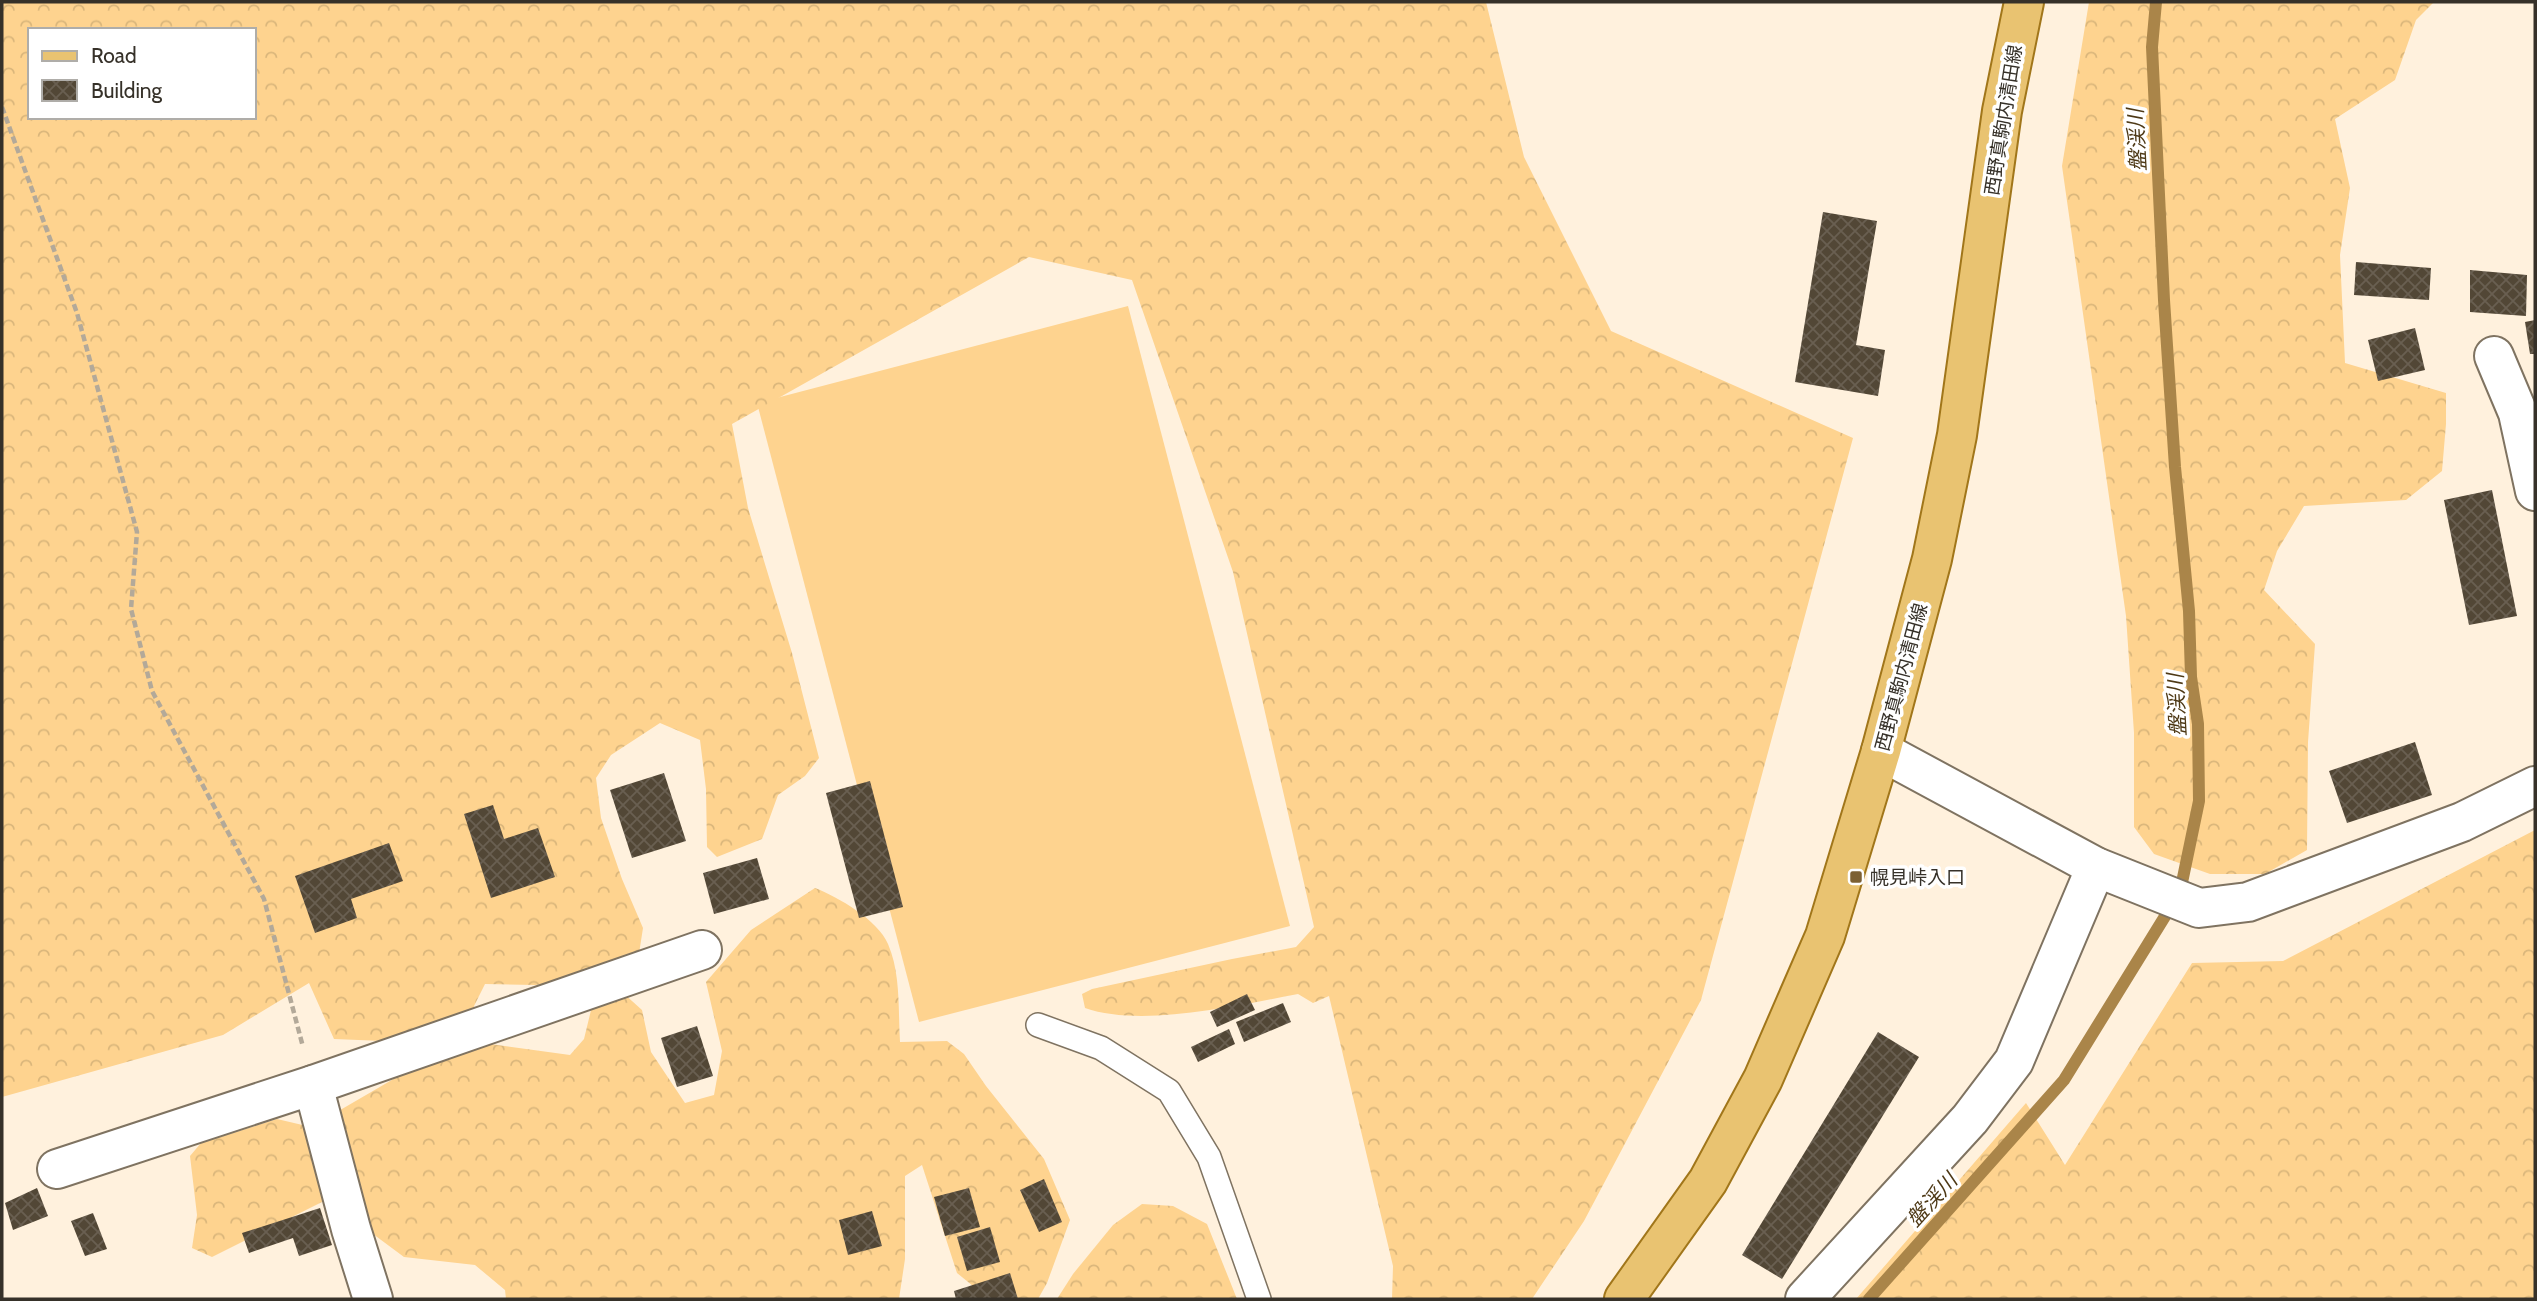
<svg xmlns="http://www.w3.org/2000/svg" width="2537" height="1301" font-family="Cabin,'Noto Sans JP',sans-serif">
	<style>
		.grass { fill: #fed38f }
		.forest { fill: url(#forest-crowns); fill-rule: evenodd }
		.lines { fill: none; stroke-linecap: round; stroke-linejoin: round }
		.stream { stroke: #aa8549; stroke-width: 12 }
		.building { fill: url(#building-cross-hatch) }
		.lane-casing { stroke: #7f7361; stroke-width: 26 }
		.street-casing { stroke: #7f7361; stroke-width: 42 }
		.primary-casing { stroke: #a1761a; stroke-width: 42 }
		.path { stroke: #b3a999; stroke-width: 4.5; stroke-dasharray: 7 3.5; stroke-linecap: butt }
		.lane { stroke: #fff; stroke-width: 23 }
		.street { stroke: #fff; stroke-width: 38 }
		.primary { stroke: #e9c371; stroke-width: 38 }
		.poi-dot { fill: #7c6033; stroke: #fff; stroke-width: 2.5 }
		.labels { text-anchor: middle; stroke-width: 7; stroke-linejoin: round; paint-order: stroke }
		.street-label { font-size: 19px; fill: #363129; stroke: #fff }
		.poi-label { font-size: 19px; fill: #363129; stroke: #fff; text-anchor: start }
		.water-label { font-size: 21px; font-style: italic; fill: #4e3916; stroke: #fff }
	</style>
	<defs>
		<pattern id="forest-crowns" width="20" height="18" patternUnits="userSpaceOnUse" patternTransform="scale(1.75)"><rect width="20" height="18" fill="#fed38f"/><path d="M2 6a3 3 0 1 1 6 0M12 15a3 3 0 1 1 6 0" fill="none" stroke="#dab67b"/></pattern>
		<pattern id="building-cross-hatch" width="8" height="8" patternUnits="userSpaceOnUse" patternTransform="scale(1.75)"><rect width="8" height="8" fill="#524736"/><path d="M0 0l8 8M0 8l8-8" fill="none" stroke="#695f51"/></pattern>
	</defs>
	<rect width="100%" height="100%" fill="#fff1dd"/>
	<!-- grass -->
	<polygon class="grass" points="1128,306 1290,926 919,1022 757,403"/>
	<!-- forest -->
	<g class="forest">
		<path d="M 2,2 L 1486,2 L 1524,157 L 1611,331 L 1853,438 L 1701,1000 L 1584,1221 L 1532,1299 L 1392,1299 L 1393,1266 L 1329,996 L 1313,1003 L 1298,994 C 1239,1005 1142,1028 1085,1008 L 1082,994 L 1092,989 L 1232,959 L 1296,947 L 1314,927 L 1233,572 L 1132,280 L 1029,257 L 732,424 L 748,508 L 792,653 L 819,758 L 805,776 L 778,795 L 762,839 L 717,857 L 707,847 L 706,789 L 700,740 L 660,723 L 611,755 L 596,778 L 601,818 L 622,879 L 643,928 L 638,960 L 575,981 L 535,985 L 485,984 L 474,1006 L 483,1043 L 570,1055 L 584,1039 L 593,1002 L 622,992 L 642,1010 L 651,1052 L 685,1103 L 714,1095 L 722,1051 L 706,982 L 751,930 L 815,888 C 838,897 878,920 888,944 C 901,974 898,1010 900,1042 L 947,1041 L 964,1054 L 986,1086 L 1044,1159 L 1070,1220 L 1047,1283 L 1038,1299 L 989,1299 L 957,1273 L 922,1165 L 905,1176 L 905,1259 L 899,1299 L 506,1299 L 505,1290 L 475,1265 L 404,1257 L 373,1234 L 354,1186 L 212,1257 L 192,1248 L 197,1215 L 190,1156 L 201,1143 L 277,1119 L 311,1127 L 409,1070 L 383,1041 L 334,1039 L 309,983 L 223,1035 L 2,1097 ZM 30,30 L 254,30 L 254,117 L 30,117 Z"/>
		<polygon points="2089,2 2434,2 2416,20 2395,80 2335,119 2350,188 2340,255 2345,363 2446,393 2446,424 2442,471 2406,500 2304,506 2277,551 2264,590 2315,644 2308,742 2307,850 2265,874 2210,874 2154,854 2134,827 2134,733 2126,616 2062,166"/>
		<polygon points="2535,830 2535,1299 1856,1299 2026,1103 2065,1165 2192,963 2283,961"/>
		<polygon points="1142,1204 1173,1206 1207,1224 1237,1299 1057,1299 1073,1274 1113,1225"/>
	</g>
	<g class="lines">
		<!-- stream -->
		<polyline class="stream" points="1869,1299 2064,1080 2180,892 2199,801 2198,724 2191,677 2189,611 2175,467 2164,300 2152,47 2156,2"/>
	</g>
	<!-- building -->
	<g class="building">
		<polygon points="1823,212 1877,221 1856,345 1885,350 1878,396 1795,382"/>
		<polygon points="2356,262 2431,268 2429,300 2354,295"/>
		<polygon points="2470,270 2527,275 2526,316 2470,312"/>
		<polygon points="2535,320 2535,354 2530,354 2525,322"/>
		<polygon points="2415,328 2425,370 2378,381 2368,340"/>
		<polygon points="2492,490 2517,616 2469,625 2444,500"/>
		<polygon points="2415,742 2432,795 2347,823 2329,771"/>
		<polygon points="664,773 686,841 632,858 610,790"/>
		<polygon points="870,781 903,907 859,918 826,793"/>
		<polygon points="493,805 504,839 538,828 555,877 491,898 464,814"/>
		<polygon points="389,843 403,881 351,899 357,918 315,933 295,876"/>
		<polygon points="757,858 769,899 714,914 703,873"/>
		<polygon points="1247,994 1255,1010 1217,1027 1210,1012"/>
		<polygon points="1283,1003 1291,1022 1244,1042 1236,1022"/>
		<polygon points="697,1026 713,1076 677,1087 661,1038"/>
		<polygon points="1229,1029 1235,1044 1198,1062 1191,1047"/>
		<polygon points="1878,1032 1919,1057 1782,1279 1742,1255"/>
		<polygon points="1044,1179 1062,1222 1039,1232 1020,1190"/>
		<polygon points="37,1188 48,1216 13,1230 5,1203"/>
		<polygon points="969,1188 980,1227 945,1236 934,1197"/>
		<polygon points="320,1208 332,1245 299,1256 293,1238 249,1253 242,1233"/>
		<polygon points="872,1211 882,1246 848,1255 839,1220"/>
		<polygon points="93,1213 107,1249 85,1256 71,1221"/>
		<polygon points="990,1227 1000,1262 967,1271 957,1237"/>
		<polygon points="1010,1273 1018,1299 956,1299 954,1291"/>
	</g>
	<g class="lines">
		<defs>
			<polyline id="lane" points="1038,1025 1101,1048 1169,1091 1209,1157 1259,1299"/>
			<g id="street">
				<polyline points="2494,356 2518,413 2535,491"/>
				<polyline points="1881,751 2096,867 2199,908 2248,902 2462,822 2535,786"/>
				<polyline points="313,1085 351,1229 373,1299"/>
				<polyline points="57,1169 313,1085 702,950"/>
				<polyline points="1805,1299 1970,1119 2014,1061 2096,867"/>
			</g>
			<polyline id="primary" points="1624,1299 1708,1181 1763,1079 1825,936 1881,751 1932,559 1957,435 2002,111 2024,2"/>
		</defs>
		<!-- lane casing -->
		<use href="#lane" class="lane-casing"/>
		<!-- street casing -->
		<use href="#street" class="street-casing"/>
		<!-- primary casing -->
		<use href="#primary" class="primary-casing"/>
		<!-- path -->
		<polyline class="path" points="2,107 77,313 137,532 131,609 152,691 264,899 303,1047"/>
		<!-- lane -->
		<use href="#lane" class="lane"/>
		<!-- street -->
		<use href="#street" class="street"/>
		<!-- primary -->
		<use href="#primary" class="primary"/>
	</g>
	<!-- markers -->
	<rect class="poi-dot" x="1849" y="870" width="14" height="14" rx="3.5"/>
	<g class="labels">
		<!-- street labels -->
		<g class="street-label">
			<text transform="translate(2003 120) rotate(-81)" y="7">西野真駒内清田線</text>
			<text transform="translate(1901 677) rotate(-75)" y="7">西野真駒内清田線</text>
		</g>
		<!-- poi labels -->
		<g class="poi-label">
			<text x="1870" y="884">幌見峠入口</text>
		</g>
		<!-- water labels -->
		<g class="water-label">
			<text transform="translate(2137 140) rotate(-93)" y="7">盤渓川</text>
			<text transform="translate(2177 705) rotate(-93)" y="7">盤渓川</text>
			<text transform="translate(1932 1200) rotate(-48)" y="7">盤渓川</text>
		</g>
	</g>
	<!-- border -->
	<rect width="2537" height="1301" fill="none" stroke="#363129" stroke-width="7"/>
	<!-- legend -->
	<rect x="28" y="28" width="228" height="91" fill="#ffffff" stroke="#afada9" stroke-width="2"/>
	<rect x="42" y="51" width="35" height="10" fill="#e9c371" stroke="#afada9" stroke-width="2"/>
	<text x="91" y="63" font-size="21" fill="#363129">Road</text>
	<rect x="42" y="80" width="35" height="21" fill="url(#building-cross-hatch)" stroke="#afada9" stroke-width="2"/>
	<text x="91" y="98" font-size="21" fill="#363129">Building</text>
</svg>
